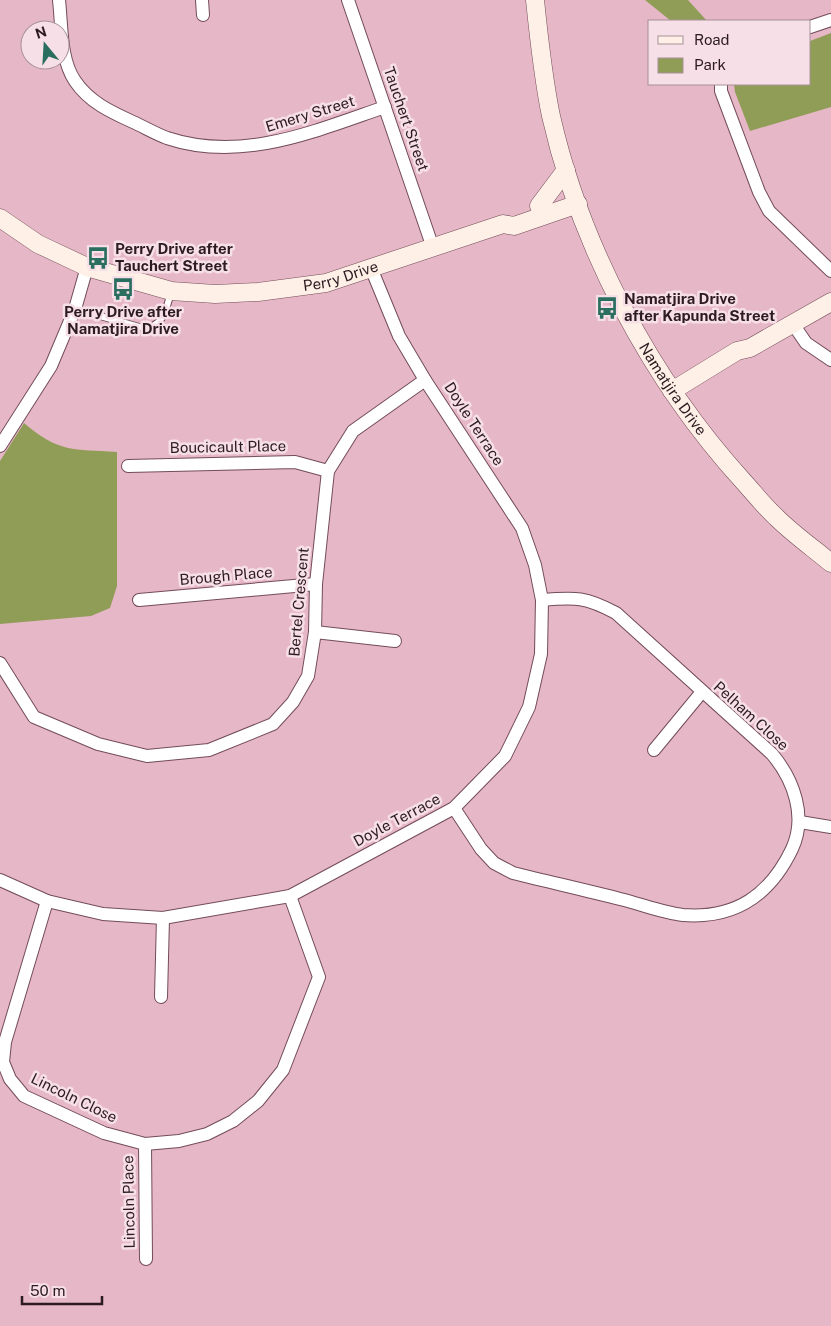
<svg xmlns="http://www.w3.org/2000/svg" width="831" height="1326" font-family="'Public Sans',sans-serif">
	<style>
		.green { fill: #909d57 }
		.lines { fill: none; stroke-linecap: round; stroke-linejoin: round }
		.lane-casing { stroke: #734c5a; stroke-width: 8 }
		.street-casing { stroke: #734c5a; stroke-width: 14 }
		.secondary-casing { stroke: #734c5a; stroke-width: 19 }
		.lane { stroke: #fff; stroke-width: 6 }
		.street { stroke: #fff; stroke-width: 12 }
		.secondary { stroke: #fef0e6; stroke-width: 18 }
		.labels { text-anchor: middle; stroke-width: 5; stroke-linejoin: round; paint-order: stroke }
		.street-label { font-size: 15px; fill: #2c1b21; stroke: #f7dfe7 }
		.poi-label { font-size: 15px; font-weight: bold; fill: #2c1b21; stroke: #f7dfe7; text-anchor: start }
	</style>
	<rect width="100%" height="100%" fill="#e6b7c6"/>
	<!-- green -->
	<g class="green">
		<polygon points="645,0 688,0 707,21 671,21"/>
		<polygon points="831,33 831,107 750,131 735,92 734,84 810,84 810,41"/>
		<path d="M 24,423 C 59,453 73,449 117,452 L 117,586 L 110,608 L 91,616 L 0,624 L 0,461 Z"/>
	</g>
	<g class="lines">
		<defs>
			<path id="lane" d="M 75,309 L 143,328 C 164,327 166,309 171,292"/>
			<g id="street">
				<path d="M 59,0 C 62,26 60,59 75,81 C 89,102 111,112 133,122 C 144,127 156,134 167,138 C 242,163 315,131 385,107"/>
				<polyline points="202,0 203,15"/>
				<polyline points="348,0 433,248"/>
				<polyline points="810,27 831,20"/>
				<polyline points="721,84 721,91 759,192 769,211 831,271"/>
				<polyline points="793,324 806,343 831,360"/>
				<polyline points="0,446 51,366 75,309 87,267"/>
				<polyline points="128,466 295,462 328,471"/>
				<polyline points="139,600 316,584"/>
				<polyline points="315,632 395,641"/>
				<polyline points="0,663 34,717 98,744 147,756 209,750 273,724 293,702 308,676 315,632 316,584 328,471 353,431 425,380"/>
				<polyline points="654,750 701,693"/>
				<path d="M 454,808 L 481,849 L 494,863 L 513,873 C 549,882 585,890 620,899 C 641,904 663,913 683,915 C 736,919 770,895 792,849 C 807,817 794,780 772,754 L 616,613 C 586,597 576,597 542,600"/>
				<polyline points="800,822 831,827"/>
				<polyline points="0,880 47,901 103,914 163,918 290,896 454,808 505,756 529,707 541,654 542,600 535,565 522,528 425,380 399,336 371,268"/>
				<polyline points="47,901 5,1042 3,1062 10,1079 24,1096 104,1133 145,1144 179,1141 207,1134 233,1121 258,1101 283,1070 319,977 290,896"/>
				<polyline points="161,997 163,918"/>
				<polyline points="145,1144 146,1259"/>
			</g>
			<g id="secondary">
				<path id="s1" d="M 535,0 C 539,39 543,78 551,116 C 581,248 652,381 743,481 C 754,493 764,506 776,517 C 793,534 813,548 831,563"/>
				<polyline points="539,206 566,170"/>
				<path id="s2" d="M 0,218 L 38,244 L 87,267 L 171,291 L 215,294 L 258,292 L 326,283 L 503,224 L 514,226 L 578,204"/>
				<polyline points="672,391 737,351 750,348 831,302"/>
			</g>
		</defs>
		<!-- lane casing -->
		<use href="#lane" class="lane-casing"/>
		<!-- street casing -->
		<use href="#street" class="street-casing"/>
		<!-- secondary casing -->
		<use href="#secondary" class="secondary-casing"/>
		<!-- lane -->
		<use href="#lane" class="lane"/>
		<!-- street -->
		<use href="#street" class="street"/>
		<!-- secondary -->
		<use href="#secondary" class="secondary"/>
	</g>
	<!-- icons -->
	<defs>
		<symbol id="bus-bare" viewBox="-9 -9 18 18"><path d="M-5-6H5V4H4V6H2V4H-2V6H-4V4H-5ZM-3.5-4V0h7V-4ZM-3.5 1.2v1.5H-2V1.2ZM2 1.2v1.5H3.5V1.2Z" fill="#2a6e60" stroke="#f7dfe7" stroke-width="2.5" paint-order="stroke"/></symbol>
	</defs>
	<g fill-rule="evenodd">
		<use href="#bus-bare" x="82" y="242" width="32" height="32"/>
		<use href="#bus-bare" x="107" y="273" width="32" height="32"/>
		<use href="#bus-bare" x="591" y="292" width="32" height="32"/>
	</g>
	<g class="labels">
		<!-- street labels -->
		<g class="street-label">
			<text transform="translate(310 114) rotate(-17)" y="5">Emery Street</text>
			<text transform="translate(406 119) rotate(71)" y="5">Tauchert Street</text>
			<text dy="5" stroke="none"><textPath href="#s2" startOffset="359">Perry Drive</textPath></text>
			<text dy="5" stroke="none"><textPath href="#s1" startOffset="418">Namatjira Drive</textPath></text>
			<text transform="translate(474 424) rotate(57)" y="5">Doyle Terrace</text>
			<text transform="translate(228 447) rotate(-1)" y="5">Boucicault Place</text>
			<text transform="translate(226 576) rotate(-5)" y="5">Brough Place</text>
			<text transform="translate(299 602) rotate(-85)" y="5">Bertel Crescent</text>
			<text transform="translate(751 716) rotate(42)" y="5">Pelham Close</text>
			<text transform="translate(397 820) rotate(-28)" y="5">Doyle Terrace</text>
			<text transform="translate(74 1098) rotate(26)" y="5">Lincoln Close</text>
			<text transform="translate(129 1202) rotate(-91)" y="5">Lincoln Place</text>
		</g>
		<!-- poi labels -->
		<g class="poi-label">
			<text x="115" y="254">Perry Drive after<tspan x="115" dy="17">Tauchert Street</tspan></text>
			<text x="624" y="304">Namatjira Drive<tspan x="624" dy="17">after Kapunda Street</tspan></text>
			<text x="123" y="317" text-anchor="middle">Perry Drive after<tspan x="123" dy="17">Namatjira Drive</tspan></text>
		</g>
	</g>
	<!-- legend -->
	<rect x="648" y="20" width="162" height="65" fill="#f7dfe7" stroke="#a69198"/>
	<rect x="658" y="36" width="25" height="8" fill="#fef0e6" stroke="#a69198"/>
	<text x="694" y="45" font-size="15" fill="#2c1b21">Road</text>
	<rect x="658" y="58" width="25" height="15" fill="#909d57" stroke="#a69198"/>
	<text x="694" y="70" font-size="15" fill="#2c1b21">Park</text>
	<!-- north arrow -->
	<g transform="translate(45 45) rotate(342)"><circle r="24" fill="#f7dfe7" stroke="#a69198"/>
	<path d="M0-4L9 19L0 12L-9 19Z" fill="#2a6e60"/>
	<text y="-8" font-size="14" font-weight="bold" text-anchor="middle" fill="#2c1b21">N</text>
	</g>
	<!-- scale -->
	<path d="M22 1296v8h80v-8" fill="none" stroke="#2c1b21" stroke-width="2.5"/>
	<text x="30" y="1296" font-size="15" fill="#2c1b21" stroke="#f7dfe7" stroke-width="4" paint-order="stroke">50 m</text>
</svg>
